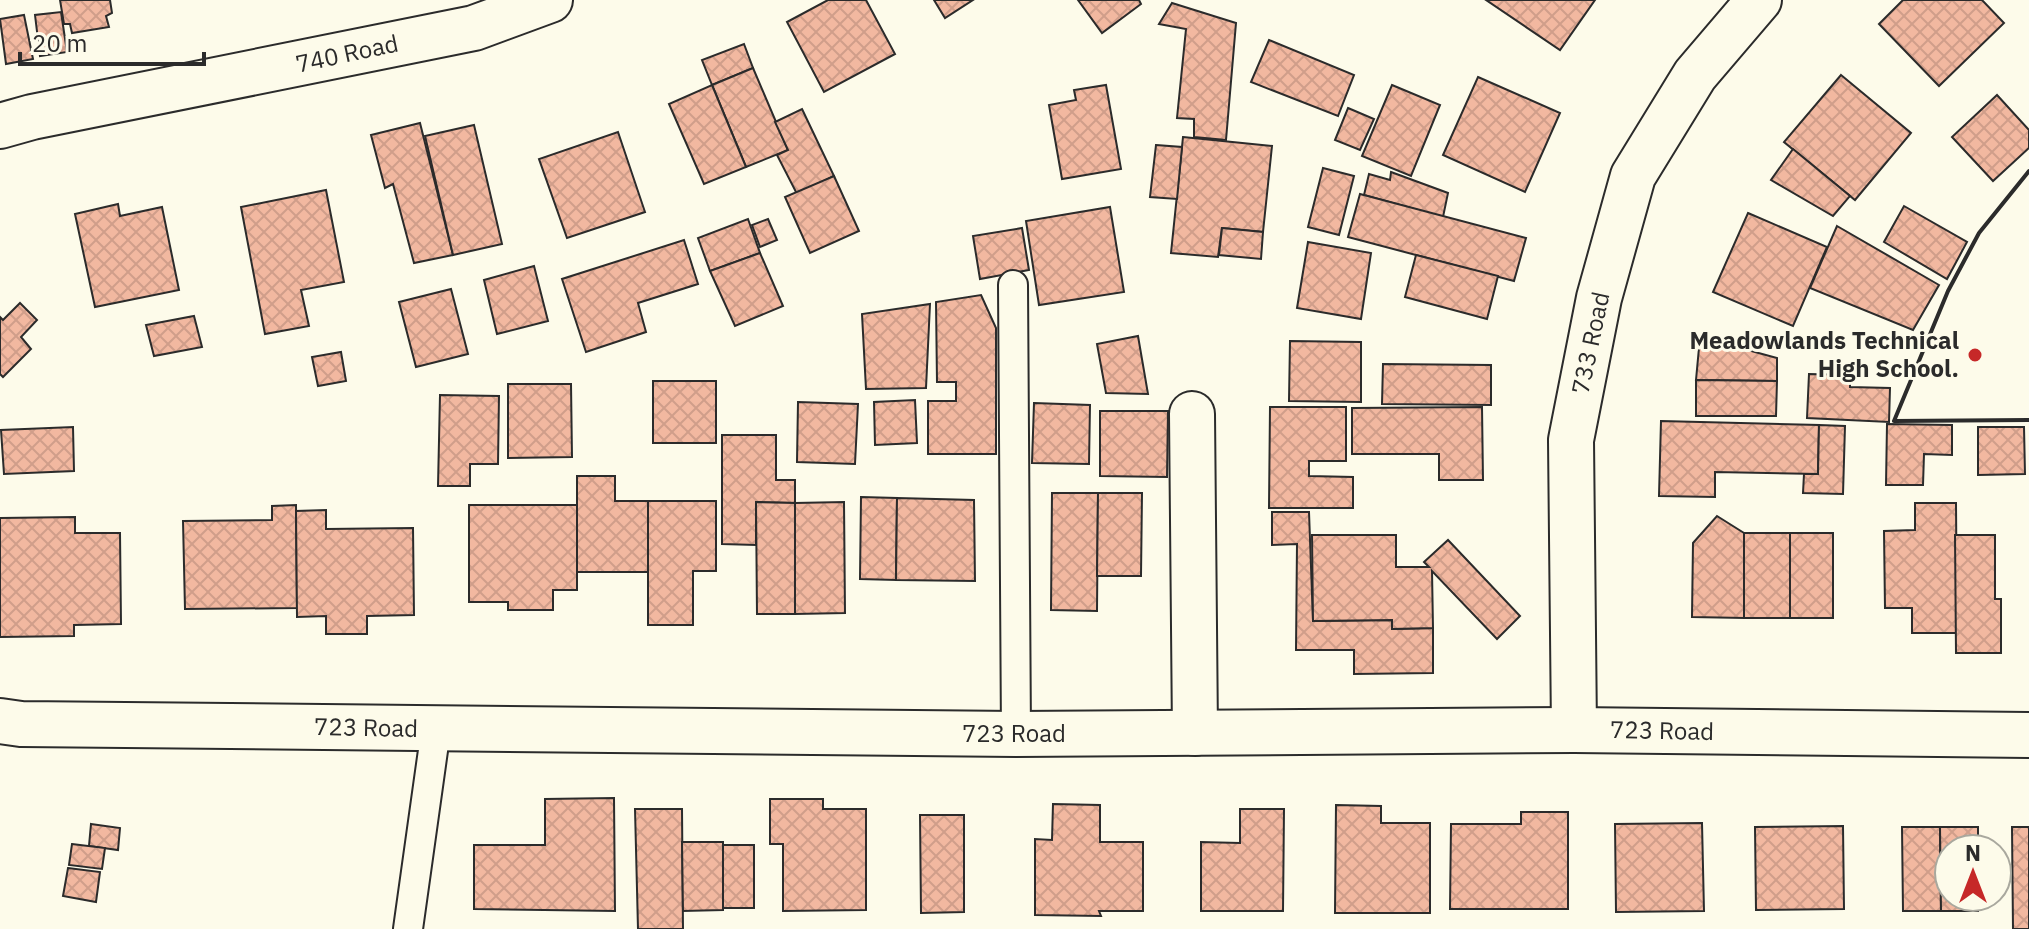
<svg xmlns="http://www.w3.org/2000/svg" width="2029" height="929" font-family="'IBM Plex Sans',sans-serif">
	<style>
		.building { fill: url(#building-cross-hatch); stroke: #2b2b2b; stroke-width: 2 }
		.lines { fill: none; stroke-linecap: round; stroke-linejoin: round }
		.lane-casing { stroke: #2b2b2b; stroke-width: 32 }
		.street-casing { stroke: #2b2b2b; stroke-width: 48 }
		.lane { stroke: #fdfbea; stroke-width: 28 }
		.street { stroke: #fdfbea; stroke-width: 44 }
		.wall { stroke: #2b2b2b; stroke-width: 4 }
		.poi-dot { fill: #c62828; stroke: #fdfbea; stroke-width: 3 }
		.labels { text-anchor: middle; stroke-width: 6; stroke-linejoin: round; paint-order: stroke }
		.street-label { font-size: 24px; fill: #2b2b2b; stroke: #fdfbea }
		.poi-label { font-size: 24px; font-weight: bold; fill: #2b2b2b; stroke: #fdfbea; text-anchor: end }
	</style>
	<defs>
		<pattern id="building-cross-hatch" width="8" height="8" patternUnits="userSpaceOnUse" patternTransform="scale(2)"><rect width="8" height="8" fill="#f2b8a0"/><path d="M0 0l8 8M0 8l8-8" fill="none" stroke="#d09e8a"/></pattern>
	</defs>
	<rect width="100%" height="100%" fill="#fdfbea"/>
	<!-- building -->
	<g class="building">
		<polygon points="60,0 110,0 112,13 106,16 109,27 72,33 70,24 64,24"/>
		<polygon points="828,0 866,0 895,54 824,92 787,22"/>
		<polygon points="934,0 973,0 945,18"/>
		<polygon points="1078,0 1139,0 1141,4 1102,33"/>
		<polygon points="1486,0 1595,0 1560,50"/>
		<polygon points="1903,0 1982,0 2004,23 1939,86 1879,24"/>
		<polygon points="1172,3 1236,23 1226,140 1194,137 1194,119 1177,118 1186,29 1159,24"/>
		<polygon points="61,12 67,52 40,56 35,15"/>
		<polygon points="24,15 33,59 6,64 0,19"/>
		<polygon points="1269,40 1354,75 1338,116 1251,82"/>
		<polygon points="744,44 753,68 712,85 702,60"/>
		<polygon points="753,68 788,150 746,167 712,85"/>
		<polygon points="1841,75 1911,133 1855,200 1784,142"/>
		<polygon points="1478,77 1560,113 1525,192 1443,155"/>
		<polygon points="712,85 746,167 704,184 669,104"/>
		<polygon points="1106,85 1121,169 1062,179 1049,105 1076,100 1074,90"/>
		<polygon points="1392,85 1440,105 1411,176 1362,156"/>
		<polygon points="1997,95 2029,130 2029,148 1993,181 1952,137"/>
		<polygon points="1348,108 1374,119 1360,150 1335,140"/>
		<polygon points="802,109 834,176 797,194 777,155 788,150 775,122"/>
		<polygon points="420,123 453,255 414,263 393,184 385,188 371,135"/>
		<polygon points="474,125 502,244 453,255 425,136"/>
		<polygon points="618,132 645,212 567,238 539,159"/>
		<polygon points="1183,137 1272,146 1263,232 1222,228 1218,257 1171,253"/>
		<polygon points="1156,145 1182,147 1177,199 1150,197"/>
		<polygon points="1793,149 1850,196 1833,216 1771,180"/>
		<polygon points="1323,168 1354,176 1339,235 1308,227"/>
		<polygon points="1391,172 1448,193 1443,217 1364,195 1369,174 1390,180"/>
		<polygon points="834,176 859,231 810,253 785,197"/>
		<polygon points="326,190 344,282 301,290 309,326 265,334 241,207"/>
		<polygon points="1360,194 1526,238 1514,281 1348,237"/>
		<polygon points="118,204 120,216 162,207 179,290 95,307 75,214"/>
		<polygon points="1904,206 1967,242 1947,279 1884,242"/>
		<polygon points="1110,207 1124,292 1039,305 1026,221"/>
		<polygon points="1748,213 1827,247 1793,326 1713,292"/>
		<polygon points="748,219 760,253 710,271 698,238"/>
		<polygon points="768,219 777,240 760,247 752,225"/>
		<polygon points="1837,226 1939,285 1913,330 1810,288"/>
		<polygon points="1022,228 1029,270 980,279 973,236"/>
		<polygon points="1222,228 1263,232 1261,259 1219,255"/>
		<polygon points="684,240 698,284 638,303 646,332 586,352 562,279"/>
		<polygon points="1308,242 1371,253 1361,319 1297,308"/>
		<polygon points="760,253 783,306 735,326 710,271"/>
		<polygon points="1416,255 1498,276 1487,319 1405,297"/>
		<polygon points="534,266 548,321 497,334 484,280"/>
		<polygon points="451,289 468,354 416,367 399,302"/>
		<polygon points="981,295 996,328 996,454 928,454 928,401 956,401 956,382 937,382 936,302"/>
		<polygon points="20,303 37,320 21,337 31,349 3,377 0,374 0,317 3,320"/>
		<polygon points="930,304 926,388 866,389 862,314"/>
		<polygon points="194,316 202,347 154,356 146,325"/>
		<polygon points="1138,336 1148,394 1106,393 1097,344"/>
		<polygon points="1700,337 1777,358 1777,381 1696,380"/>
		<polygon points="1290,341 1361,342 1361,402 1289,401"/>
		<polygon points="341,352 346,381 318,386 312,357"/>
		<polygon points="1383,364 1491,365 1491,405 1382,404"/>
		<polygon points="1809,374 1850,375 1850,387 1890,388 1889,422 1807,418"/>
		<polygon points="1696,380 1777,381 1776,416 1696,416"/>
		<rect x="653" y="381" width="63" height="62"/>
		<polygon points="508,384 571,384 572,457 508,458"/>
		<polygon points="440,395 499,396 498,464 470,464 470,486 438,486"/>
		<polygon points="915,400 917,443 875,445 874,402"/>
		<polygon points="798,402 858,404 855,464 797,462"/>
		<polygon points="1034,403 1090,405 1089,464 1032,463"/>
		<polygon points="1270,407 1346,407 1346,461 1309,461 1309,476 1353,477 1353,508 1269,508"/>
		<polygon points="1482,407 1483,480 1439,480 1439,454 1352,454 1352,408"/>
		<polygon points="1100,411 1168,411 1167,477 1100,476"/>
		<polygon points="1661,421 1819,425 1818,474 1715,472 1715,497 1659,496"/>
		<polygon points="1887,424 1952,425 1952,455 1924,454 1923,485 1886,485"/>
		<polygon points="1819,425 1845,426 1843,494 1803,493 1804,474 1818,474"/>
		<polygon points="73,427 74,471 4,474 1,430"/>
		<polygon points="1978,427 2024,427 2025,474 1978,475"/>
		<polygon points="722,435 776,435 776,480 795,480 795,503 756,502 756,545 722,544"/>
		<polygon points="577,476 615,476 615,501 648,501 648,572 577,572"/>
		<polygon points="1052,493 1098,493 1097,611 1051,610"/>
		<polygon points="1098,493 1142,493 1141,576 1097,576"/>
		<polygon points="861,497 897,498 896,580 860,579"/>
		<polygon points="897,498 974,500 975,581 896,580"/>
		<polygon points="648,501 716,501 716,571 693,571 693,625 648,625"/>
		<polygon points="756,502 795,503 795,614 757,614"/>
		<polygon points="844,502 845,613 795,614 795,503"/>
		<polygon points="1915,503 1956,503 1957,633 1912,633 1912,608 1885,608 1884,531 1915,530"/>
		<polygon points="296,505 297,608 185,609 183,521 272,520 272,506"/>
		<polygon points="469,505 577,505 577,590 553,590 553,610 508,610 508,602 469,602"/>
		<polygon points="326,510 326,529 413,528 414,615 367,616 367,634 326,634 326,616 297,617 296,511"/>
		<polygon points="1272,512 1309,512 1313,621 1392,620 1392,629 1433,628 1433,673 1354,674 1354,650 1296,650 1297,544 1272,545"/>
		<polygon points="1717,516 1744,533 1744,618 1692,617 1693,543"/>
		<polygon points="75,517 75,533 120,533 121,624 74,625 74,636 0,637 0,518"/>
		<rect x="1744" y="533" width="46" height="85"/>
		<rect x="1790" y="533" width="43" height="85"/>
		<polygon points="1312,535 1396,535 1396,567 1429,567 1424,562 1448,540 1520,616 1497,639 1432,571 1433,628 1392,629 1392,620 1313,621"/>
		<polygon points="1955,535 1995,535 1995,599 2001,599 2001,653 1956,653"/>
		<polygon points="614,798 615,911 474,909 474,845 545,845 545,799"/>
		<polygon points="770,799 823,799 823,809 866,809 866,910 783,911 783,844 770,844"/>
		<polygon points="1053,804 1100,805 1100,842 1143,842 1143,911 1099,911 1101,916 1035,915 1035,839 1052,840"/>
		<polygon points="1336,805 1381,806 1381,823 1430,823 1430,913 1335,913"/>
		<polygon points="635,809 682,809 683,929 638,929"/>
		<polygon points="1240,809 1284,809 1283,911 1201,911 1201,842 1240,843"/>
		<polygon points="1521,812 1568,812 1568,909 1450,909 1451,824 1521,824"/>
		<polygon points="920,815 964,815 964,912 921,913"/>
		<polygon points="1702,823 1704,911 1616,912 1615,824"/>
		<polygon points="91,824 120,828 118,850 89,846"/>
		<polygon points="1843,826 1844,909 1756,910 1755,827"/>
		<polygon points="1902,827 1940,827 1941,911 1903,911"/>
		<polygon points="1940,827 1978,827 1978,849 1949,849 1949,897 1978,897 1978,911 1941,911"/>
		<polygon points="2012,827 2029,827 2029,929 2013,929"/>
		<polygon points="682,842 723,842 723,910 683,911"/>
		<polygon points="72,844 105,848 102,869 69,865"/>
		<rect x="723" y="845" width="31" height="63"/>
		<polygon points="68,868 100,872 96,902 63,896"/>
	</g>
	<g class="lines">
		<defs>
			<g id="lane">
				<polyline points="1013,285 1016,734"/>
				<polyline points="408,929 436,729"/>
			</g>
			<g id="street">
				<polyline points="0,126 32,117 474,28 550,0"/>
				<polyline points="1192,414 1195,733"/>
				<polyline points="0,721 21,724 1016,734 1574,730 2029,735"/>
				<polyline points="1574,730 1571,440 1599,298 1633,176 1695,75 1759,0"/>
			</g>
		</defs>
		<!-- lane casing -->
		<use href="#lane" class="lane-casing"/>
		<!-- street casing -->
		<use href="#street" class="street-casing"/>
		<!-- lane -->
		<use href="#lane" class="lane"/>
		<!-- street -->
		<use href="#street" class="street"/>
		<!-- wall -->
		<polyline class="wall" points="2029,171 1979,233 1948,291 1894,421 2029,420"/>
	</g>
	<!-- markers -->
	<circle class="poi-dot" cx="1975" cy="355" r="8"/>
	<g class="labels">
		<!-- street labels -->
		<g class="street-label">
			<text transform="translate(347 54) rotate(-12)" y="8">740 Road</text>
			<text transform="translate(1591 343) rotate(-78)" y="8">733 Road</text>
			<text transform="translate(366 728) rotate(1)" y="8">723 Road</text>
			<text transform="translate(1662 731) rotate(1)" y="8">723 Road</text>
			<text x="1014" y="742">723 Road</text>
		</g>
		<!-- poi labels -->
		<g class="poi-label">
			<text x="1959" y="349">Meadowlands Technical<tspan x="1959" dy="28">High School.</tspan></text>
		</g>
	</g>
	<!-- north arrow -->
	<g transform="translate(1973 873)"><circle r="38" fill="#fdfbea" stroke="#a9a89e" stroke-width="2"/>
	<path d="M0-6L14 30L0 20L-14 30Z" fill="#c62828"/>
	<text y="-12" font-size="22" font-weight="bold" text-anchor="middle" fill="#2b2b2b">N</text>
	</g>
	<!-- scale -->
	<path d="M20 52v12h184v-12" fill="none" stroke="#2b2b2b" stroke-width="4"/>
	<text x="32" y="52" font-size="24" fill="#2b2b2b" stroke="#fdfbea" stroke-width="6" paint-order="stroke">20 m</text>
</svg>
